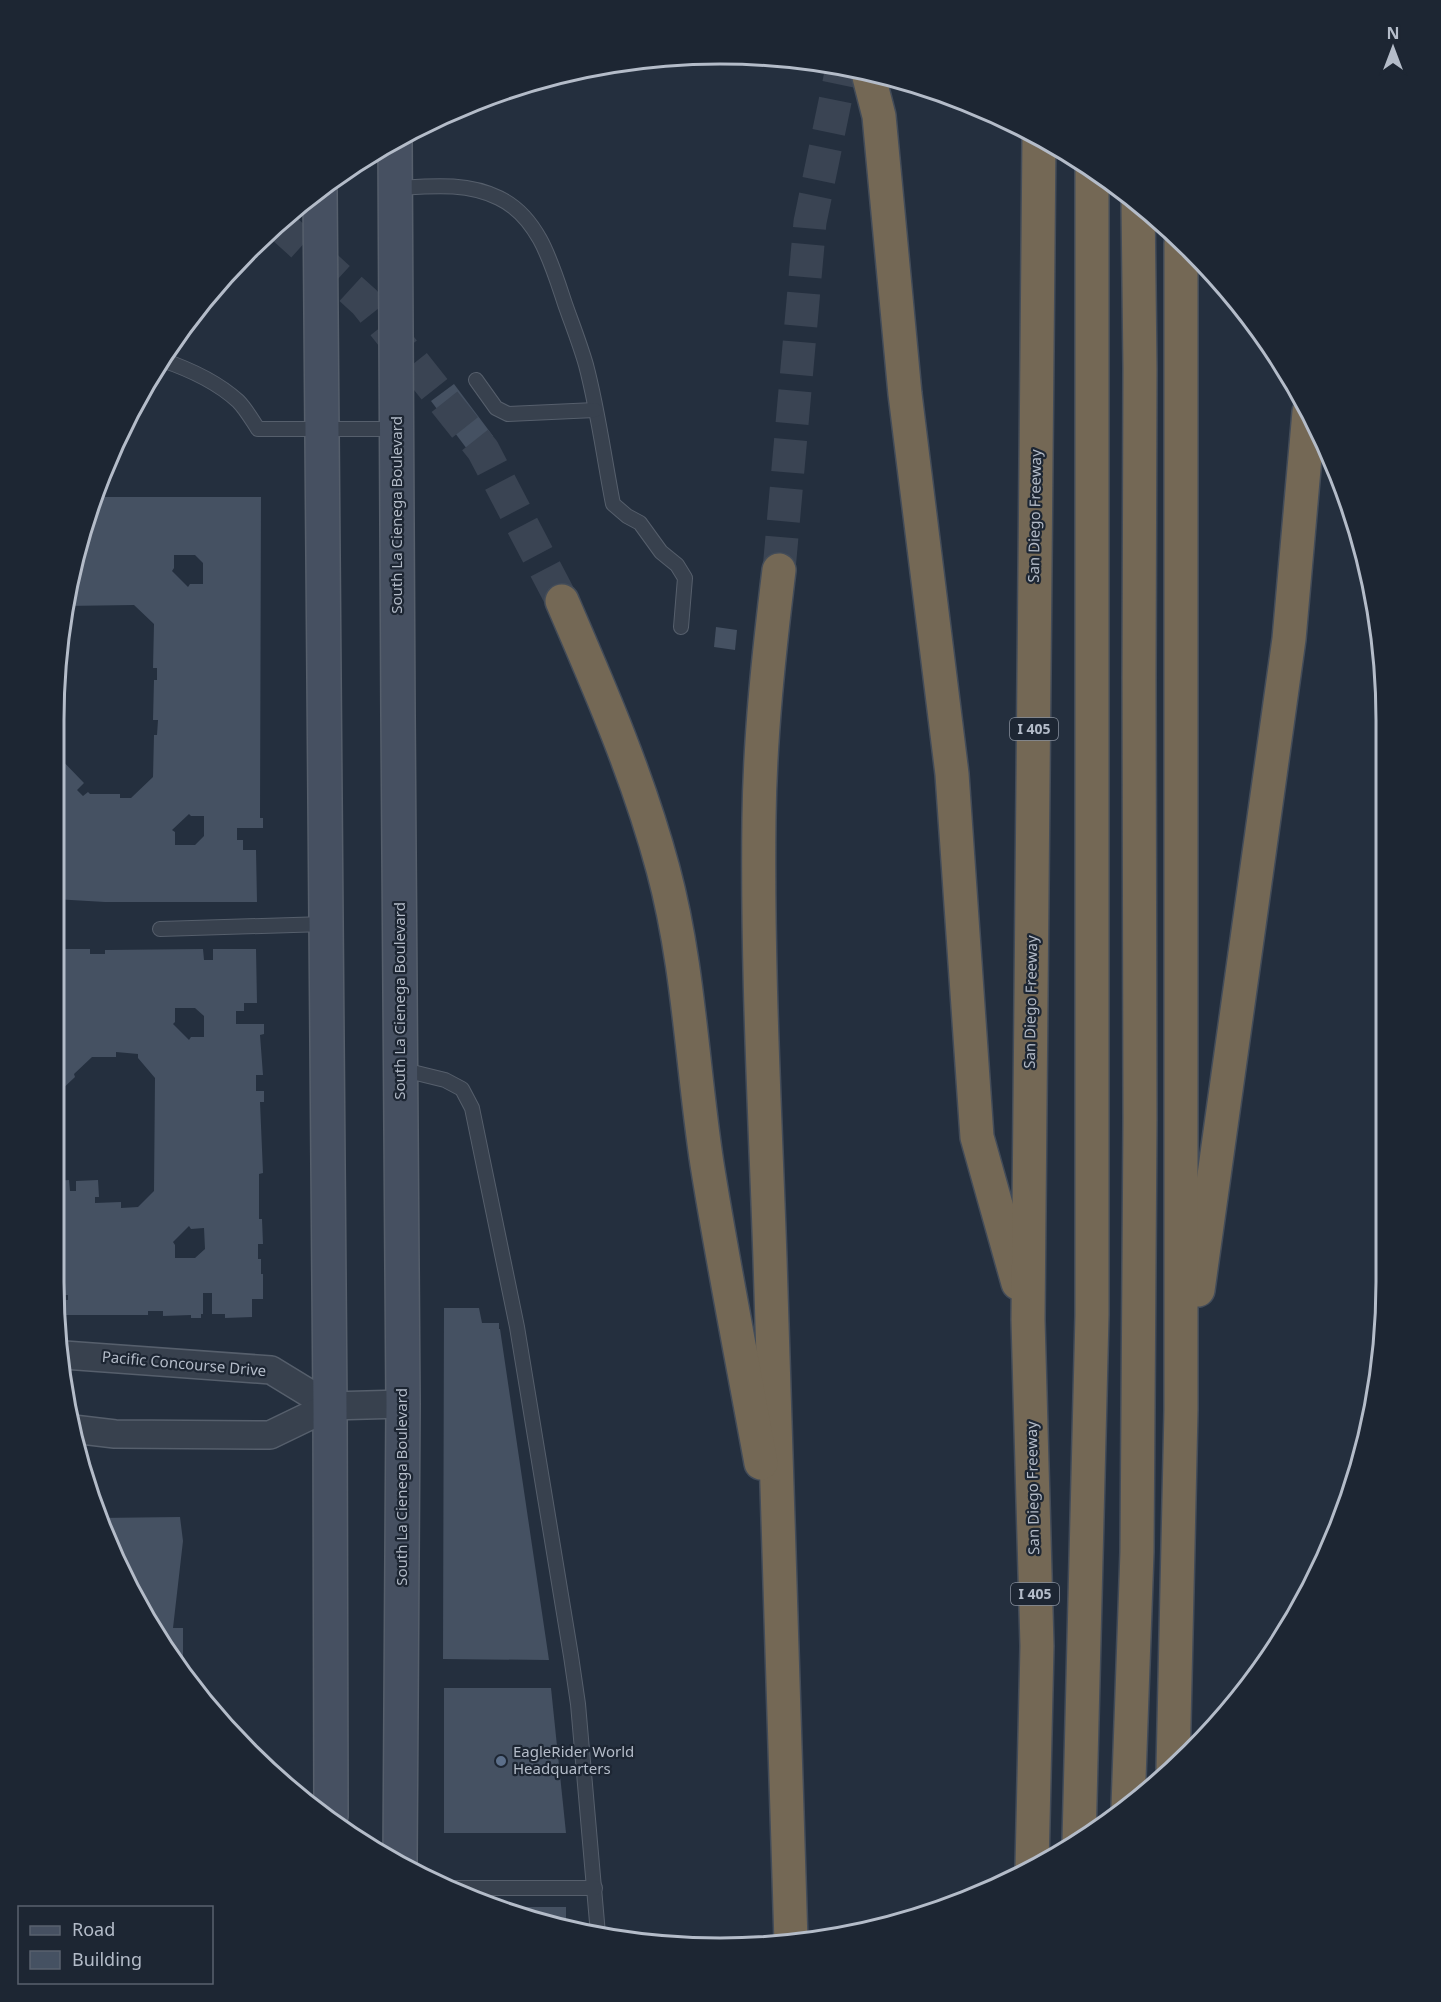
<svg xmlns="http://www.w3.org/2000/svg" width="1441" height="2002" font-family="'Noto Sans',sans-serif">
	<style>
		.building { fill: #455162; fill-rule: evenodd }
		.lines { fill: none; stroke-linecap: round; stroke-linejoin: round }
		.motorway-tunnel { stroke: #3a4453; stroke-width: 33; stroke-dasharray: 33 16; stroke-linecap: butt }
		.service-casing { stroke: #565f6c; stroke-width: 16 }
		.minor-casing { stroke: #565f6c; stroke-width: 30 }
		.secondary-casing { stroke: #565f6c; stroke-width: 36 }
		.motorway-casing { stroke: #434c59; stroke-width: 36 }
		.service { stroke: #38414e; stroke-width: 14 }
		.minor { stroke: #38414e; stroke-width: 27 }
		.secondary { stroke: #465061; stroke-width: 33 }
		.motorway { stroke: #746855; stroke-width: 33 }
		.service-dot { fill: #5c6f8a; stroke: #1d2633; stroke-width: 2 }
		.labels { text-anchor: middle; stroke-width: 4.5; stroke-linejoin: round; paint-order: stroke }
		.shield { fill: #1d2633; stroke: #878f9c; stroke-width: 1.5 }
		.shield-label { font-size: 14px; font-weight: bold; fill: #b4bcc9 }
		.street-label { font-size: 15px; fill: #b4bcc9; stroke: #1d2633 }
		.poi-label { font-size: 15px; fill: #b4bcc9; stroke: #1d2633; text-anchor: start }
		.rim { fill: none; stroke: #b4bcc9; stroke-width: 3 }
	</style>
	<rect width="100%" height="100%" fill="#242f3e"/>
	<!-- building -->
	<g class="building">
		<polygon points="454,384 493,436 470,453 431,401"/>
		<path d="M 97,497 L 261,497 L 260,818 L 263,818 L 263,828 L 237,828 L 237,840 L 243,840 L 243,850 L 256,850 L 257,902 L 105,902 L 54,899 L 54,752 L 84,783 L 77,790 L 83,796 L 88,792 L 90,794 L 120,794 L 120,798 L 131,798 L 153,777 L 154,735 L 157,735 L 158,720 L 153,720 L 154,680 L 157,680 L 157,668 L 153,668 L 154,624 L 134,605 L 65,606 L 67,590 L 94,499 L 97,499 ZM 174,555 L 195,555 L 203,563 L 203,584 L 190,584 L 188,587 L 172,571 L 174,568 ZM 189,814 L 191,816 L 204,816 L 204,836 L 195,845 L 175,845 L 175,832 L 172,830 Z"/>
		<polygon points="716,627 737,630 735,650 714,647"/>
		<path d="M 61,949 L 90,949 L 90,954 L 105,954 L 105,950 L 203,949 L 204,960 L 213,960 L 213,949 L 256,949 L 257,1003 L 244,1003 L 244,1011 L 236,1011 L 236,1024 L 264,1024 L 264,1034 L 260,1035 L 263,1075 L 256,1075 L 256,1091 L 264,1091 L 264,1102 L 260,1102 L 263,1173 L 259,1174 L 259,1219 L 262,1219 L 263,1244 L 258,1244 L 258,1259 L 261,1259 L 261,1274 L 263,1274 L 263,1299 L 252,1299 L 252,1317 L 225,1318 L 225,1314 L 212,1314 L 212,1293 L 203,1293 L 203,1314 L 201,1314 L 201,1318 L 191,1318 L 191,1315 L 163,1316 L 163,1311 L 148,1311 L 148,1315 L 65,1315 L 65,1300 L 68,1300 L 68,1295 L 56,1295 L 54,1282 L 54,1181 L 69,1180 L 70,1191 L 76,1191 L 76,1181 L 98,1180 L 99,1197 L 95,1197 L 95,1203 L 121,1202 L 121,1208 L 138,1207 L 154,1191 L 155,1078 L 138,1058 L 138,1054 L 116,1052 L 116,1057 L 92,1057 L 74,1074 L 75,1077 L 58,1093 L 55,1091 L 54,1092 L 54,954 L 61,954 ZM 175,1008 L 195,1008 L 204,1016 L 204,1037 L 191,1037 L 189,1040 L 173,1024 L 175,1022 ZM 189,1226 L 191,1229 L 204,1228 L 205,1249 L 195,1258 L 175,1258 L 175,1245 L 173,1242 Z"/>
		<polygon points="444,1308 479,1308 482,1323 499,1323 499,1329 500,1329 549,1660 443,1659"/>
		<polygon points="180,1517 183,1541 173,1628 183,1628 183,1671 166,1651 105,1537 98,1518"/>
		<polygon points="444,1688 551,1688 566,1833 444,1833"/>
		<polygon points="493,1907 566,1907 566,1927 507,1913"/>
	</g>
	<g class="lines">
		<!-- motorway-tunnel -->
		<g class="motorway-tunnel">
			<polyline points="278,223 365,302 483,450 562,601"/>
			<polyline points="779,570 810,222 842,68"/>
		</g>
		<defs>
			<g id="service">
				<path d="M 396,188 C 431,186 467,182 499,198 C 539,217 552,265 565,304 C 572,324 580,344 586,365 C 598,410 604,458 613,504 L 627,516 L 640,523 L 661,552 L 677,565 L 685,578 L 681,627"/>
				<path d="M 162,360 C 189,369 217,382 238,401 C 246,409 252,420 258,429 L 396,429"/>
				<polyline points="476,380 496,408 508,414 595,410"/>
				<polyline points="160,929 325,924"/>
				<polyline points="400,1069 445,1080 462,1089 472,1108 517,1327 571,1656 578,1704 598,1934"/>
				<polyline points="446,1888 595,1888"/>
			</g>
			<g id="minor">
				<polyline points="64,1355 271,1370 330,1406"/>
				<polyline points="73,1429 115,1434 270,1435 330,1406 403,1404"/>
			</g>
			<g id="secondary">
				<polyline points="395,140 398,715 403,1404 400,1862"/>
				<polyline points="320,191 330,1406 331,1816"/>
			</g>
			<g id="motorway">
				<polyline points="868,73 879,116 905,394 952,774 977,1137 1018,1283"/>
				<path d="M 779,570 C 769,652 760,735 759,818 C 757,965 765,1112 770,1259 C 778,1487 784,1715 791,1942"/>
				<path d="M 562,601 C 600,689 638,776 663,869 C 689,965 692,1066 707,1164 C 723,1264 743,1364 761,1463"/>
				<polyline points="1198,1290 1289,639 1309,412"/>
				<polyline points="1173,1769 1181,1410 1181,243"/>
				<polyline points="1128,1807 1137,1552 1140,1120 1139,677 1140,369 1138,202"/>
				<polyline points="1079,1842 1092,1315 1092,170"/>
				<polyline points="1032,1867 1037,1646 1028,1320 1039,137"/>
			</g>
		</defs>
		<!-- service casing -->
		<use href="#service" class="service-casing"/>
		<!-- minor casing -->
		<use href="#minor" class="minor-casing"/>
		<!-- secondary casing -->
		<use href="#secondary" class="secondary-casing"/>
		<!-- motorway casing -->
		<use href="#motorway" class="motorway-casing"/>
		<!-- service -->
		<use href="#service" class="service"/>
		<!-- minor -->
		<use href="#minor" class="minor"/>
		<!-- secondary -->
		<use href="#secondary" class="secondary"/>
		<!-- motorway -->
		<use href="#motorway" class="motorway"/>
	</g>
	<!-- markers -->
	<circle class="service-dot" cx="501" cy="1761" r="6"/>
	<g class="labels">
		<!-- shield labels -->
		<g class="shield">
			<rect x="1010" y="718" width="48" height="22" rx="4.5"/>
			<rect x="1011" y="1583" width="48" height="22" rx="4.5"/>
		</g>
		<g class="shield-label">
			<text x="1034" y="734">I 405</text>
			<text x="1035" y="1599">I 405</text>
		</g>
		<!-- street labels -->
		<g class="street-label">
			<text transform="translate(397 515) rotate(-90)" y="5">South La Cienega Boulevard</text>
			<text transform="translate(1035 516) rotate(-89)" y="5">San Diego Freeway</text>
			<text transform="translate(400 1001) rotate(-90)" y="5">South La Cienega Boulevard</text>
			<text transform="translate(1031 1002) rotate(-89)" y="5">San Diego Freeway</text>
			<text transform="translate(184 1364) rotate(5)" y="5">Pacific Concourse Drive</text>
			<text transform="translate(402 1487) rotate(-90)" y="5">South La Cienega Boulevard</text>
			<text transform="translate(1033 1488) rotate(-91)" y="5">San Diego Freeway</text>
		</g>
		<!-- poi labels -->
		<g class="poi-label">
			<text x="513" y="1757">EagleRider World<tspan x="513" dy="17">Headquarters</tspan></text>
		</g>
	</g>
	<!-- crop -->
	<path d="M0 0H1441V2002H0ZM720 64H720A656 656 0 0 1 1376 720V1282A656 656 0 0 1 720 1938H720A656 656 0 0 1 64 1282V720A656 656 0 0 1 720 64Z" fill="#1d2633" fill-rule="evenodd"/>
	<path class="rim" d="M720 64H720A656 656 0 0 1 1376 720V1282A656 656 0 0 1 720 1938H720A656 656 0 0 1 64 1282V720A656 656 0 0 1 720 64Z"/>
	<!-- legend -->
	<rect x="18" y="1906" width="195" height="78" fill="#1d2633" stroke="#59626f" stroke-width="1.5"/>
	<rect x="30" y="1926" width="30" height="9" fill="#465061" stroke="#59626f" stroke-width="1.5"/>
	<text x="72" y="1936" font-size="18" fill="#b4bcc9">Road</text>
	<rect x="30" y="1951" width="30" height="18" fill="#455162" stroke="#59626f" stroke-width="1.5"/>
	<text x="72" y="1966" font-size="18" fill="#b4bcc9">Building</text>
	<!-- north arrow -->
	<g transform="translate(1393 48)" stroke="#1d2633" stroke-width="4.5" paint-order="stroke">
	<path d="M0-4.5L10 22L0 15L-10 22Z" fill="#b4bcc9"/>
	<text y="-9" font-size="16" font-weight="bold" text-anchor="middle" fill="#b4bcc9">N</text>
	</g>
</svg>
